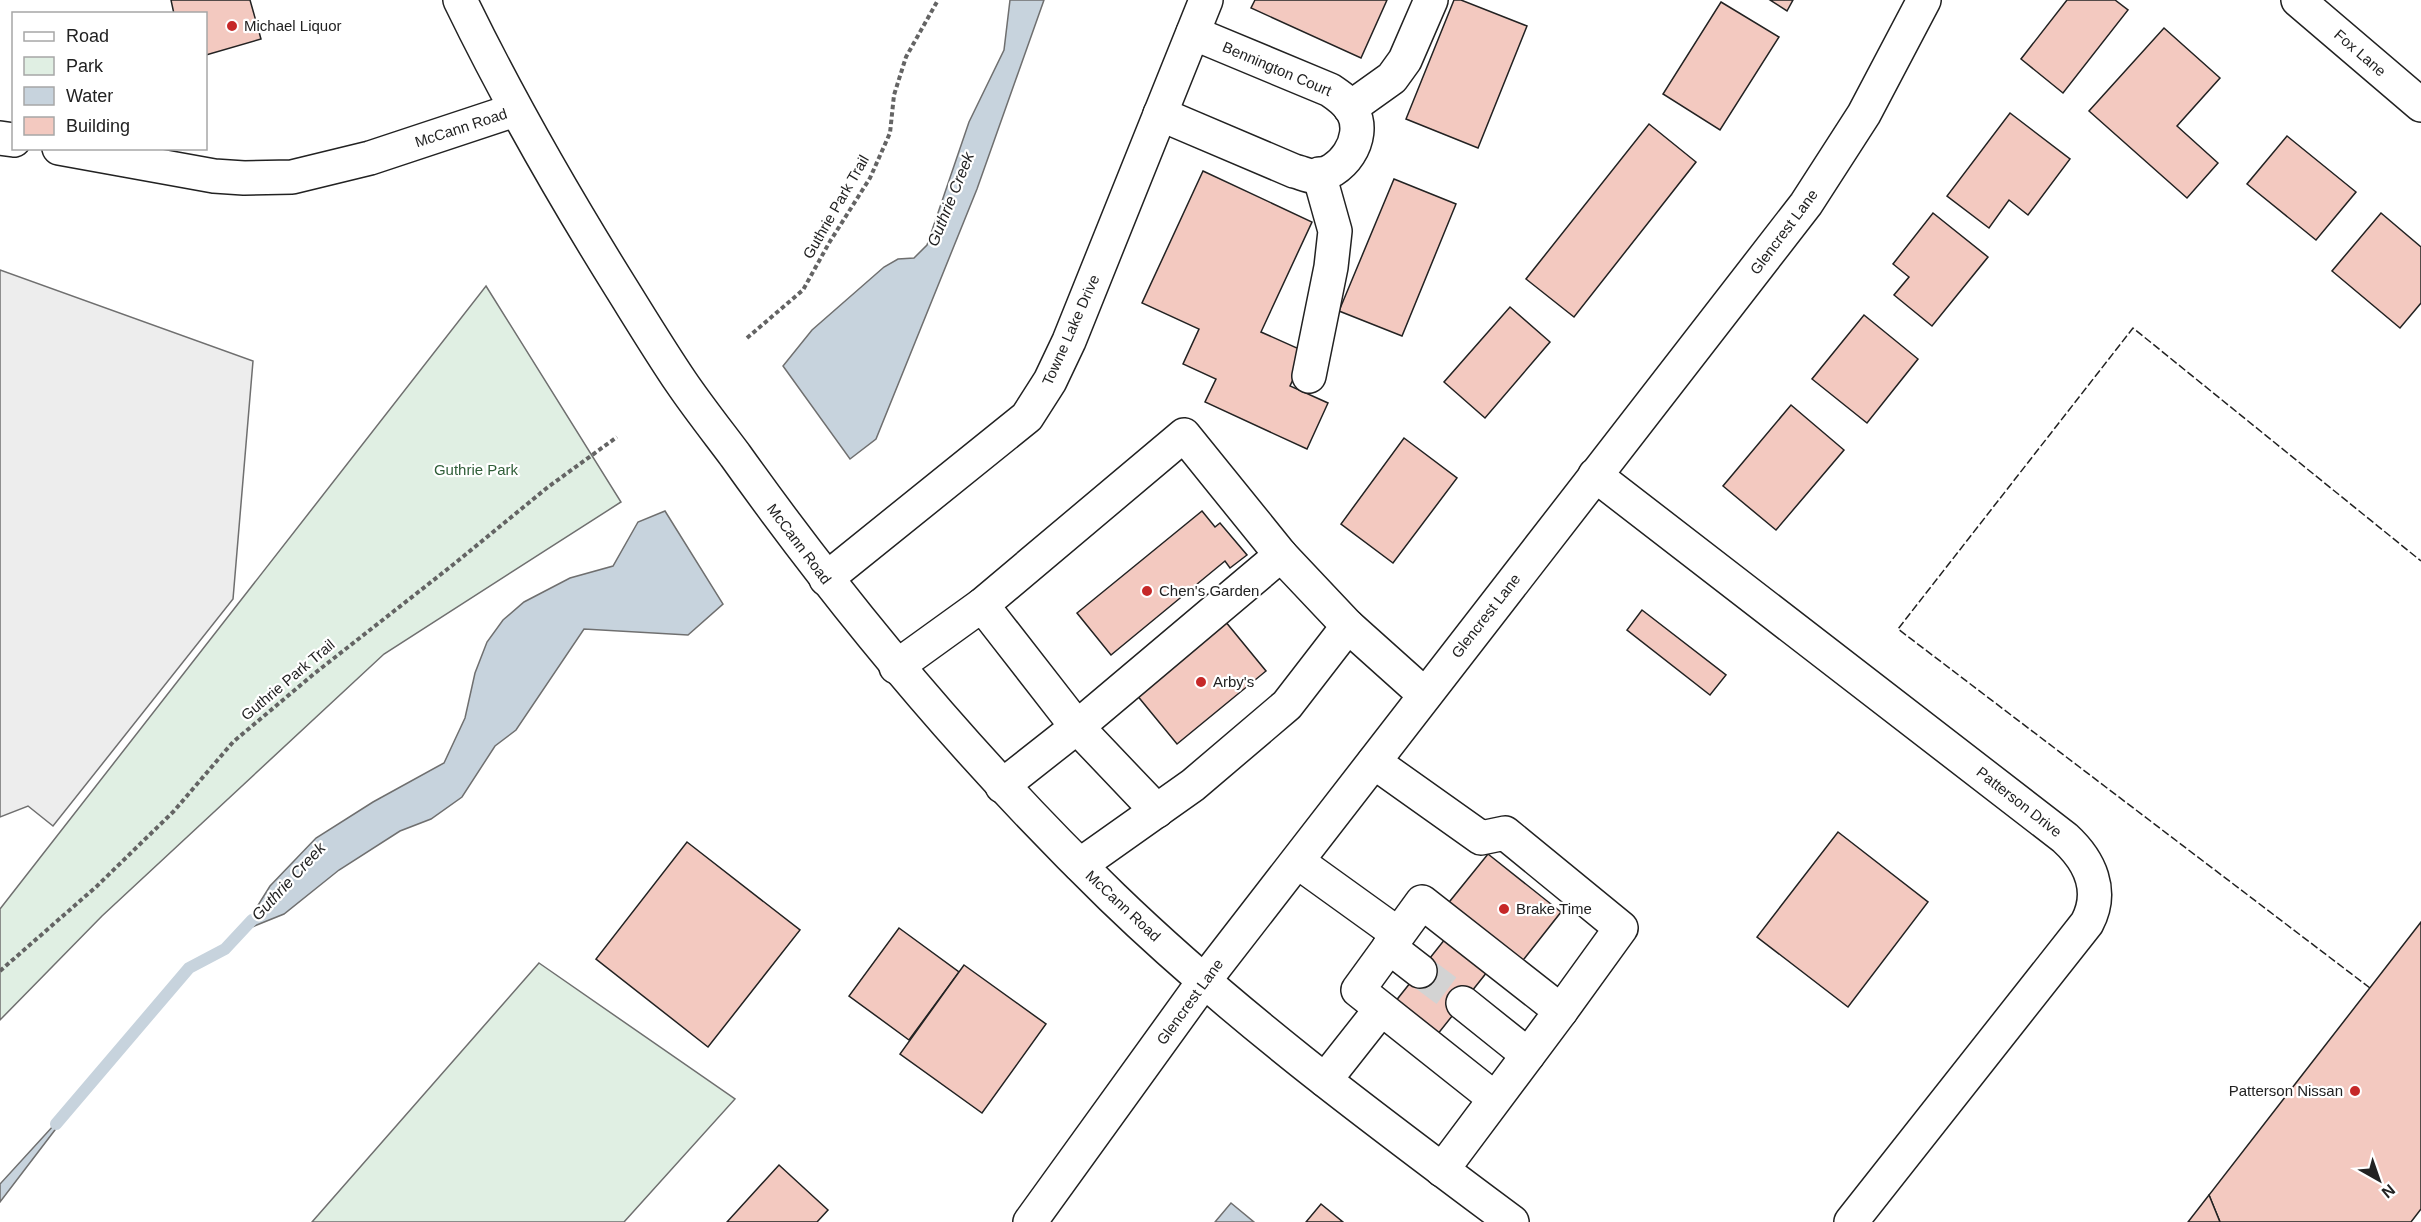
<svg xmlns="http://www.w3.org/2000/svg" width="2421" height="1222" font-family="Helvetica,sans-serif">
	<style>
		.green { fill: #e0efe3; stroke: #6f6f6f; stroke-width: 1.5 }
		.parking { fill: #ededed; stroke: #6f6f6f; stroke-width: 1.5 }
		.water { fill: #c7d3dd; stroke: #6f6f6f; stroke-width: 1.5 }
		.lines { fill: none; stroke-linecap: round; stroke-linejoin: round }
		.stream { stroke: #c7d3dd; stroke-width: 12 }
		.building { fill: #f3c9c0; stroke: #222; stroke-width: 1.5 }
		.minor-tunnel { stroke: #d3d3d3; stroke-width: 33; stroke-dasharray: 33 16; stroke-linecap: butt }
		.minor-casing { stroke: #222; stroke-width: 36 }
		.major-casing { stroke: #222; stroke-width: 36 }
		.path { stroke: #646464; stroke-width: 4; stroke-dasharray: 4.5 3; stroke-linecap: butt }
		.minor { stroke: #fff; stroke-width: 33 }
		.major { stroke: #fff; stroke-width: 33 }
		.fence { stroke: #222; stroke-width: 1.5; stroke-dasharray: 8 3; stroke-linecap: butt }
		.poi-dot { fill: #c62828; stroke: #fff; stroke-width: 2 }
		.labels { text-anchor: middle; stroke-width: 4.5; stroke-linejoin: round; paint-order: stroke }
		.poi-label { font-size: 15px; fill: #222; stroke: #fff; text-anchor: start }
		.street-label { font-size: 15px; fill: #222; stroke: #fff }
		.park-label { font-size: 15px; fill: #2f5e38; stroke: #fff }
		.water-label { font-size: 16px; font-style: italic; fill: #222; stroke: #fff }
	</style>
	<rect width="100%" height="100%" fill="#fff"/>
	<!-- green -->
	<g class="green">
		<polygon points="486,286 621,502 384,654 102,916 0,1020 0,909"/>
		<polygon points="539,963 735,1099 624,1222 312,1222"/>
	</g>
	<!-- parking -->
	<polygon class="parking" points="0,270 253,361 233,599 53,826 28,806 0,817"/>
	<!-- water -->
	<g class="water">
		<polygon points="1010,0 1044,0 977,189 876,439 850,459 783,366 812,330 884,267 898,259 914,258 927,245 969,122 1004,50"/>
		<polygon points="665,511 723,604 688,635 584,629 516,730 495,746 462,797 431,819 400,831 339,870 284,914 242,931 270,886 316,838 373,802 444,763 465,718 475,673 487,642 503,620 524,602 570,578 613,566 638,522"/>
		<polygon points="65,1113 61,1122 0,1202 0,1184"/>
		<polygon points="1231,1203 1254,1222 1215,1222"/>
	</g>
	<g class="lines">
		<!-- stream -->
		<polyline class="stream" points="56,1124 189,968 225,949 252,920"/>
	</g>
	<!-- building -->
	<g class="building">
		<polygon points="171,0 250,0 261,39 206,55 206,14 174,14"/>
		<polygon points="1255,0 1387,0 1361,58 1251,8"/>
		<polygon points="1454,0 1461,0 1527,26 1478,148 1406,119"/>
		<polygon points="1770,0 1793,0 1787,11"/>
		<polygon points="2067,0 2115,0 2128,10 2063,93 2021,59"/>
		<polygon points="1721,2 1779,37 1720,130 1663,94"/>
		<polygon points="2164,28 2220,78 2177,126 2218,163 2187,198 2089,111"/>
		<polygon points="2010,113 2070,159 2028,215 2009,200 1989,228 1947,196"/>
		<polygon points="1649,124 1696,162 1574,317 1526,279"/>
		<polygon points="2287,136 2356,192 2316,240 2247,184"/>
		<polygon points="1203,171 1312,222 1261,332 1306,352 1290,386 1328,403 1307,449 1205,402 1216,379 1183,364 1199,329 1142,303"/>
		<polygon points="1394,179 1456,204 1402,336 1339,311"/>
		<polygon points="1933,213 1988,257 1932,326 1894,295 1909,277 1893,264"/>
		<polygon points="2381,213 2421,247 2421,303 2400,328 2332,271"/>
		<polygon points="1510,307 1550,342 1485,418 1444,382"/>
		<polygon points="1864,315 1918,359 1867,423 1812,379"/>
		<polygon points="1791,405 1844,450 1776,530 1723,486"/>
		<polygon points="1404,438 1457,478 1393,563 1341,524"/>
		<polygon points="1202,511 1215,527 1220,523 1247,555 1230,568 1225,561 1111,655 1077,613"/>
		<polygon points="1642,610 1726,675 1710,695 1627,630"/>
		<polygon points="1225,621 1266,671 1177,744 1136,694"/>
		<polygon points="1838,832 1928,902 1848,1007 1757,937"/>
		<polygon points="687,842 800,930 708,1047 596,959"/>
		<polygon points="1488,854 1561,912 1520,964 1446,906"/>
		<polygon points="2421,922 2421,1209 2411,1222 2220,1222 2209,1195"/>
		<polygon points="899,928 959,972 909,1040 849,996"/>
		<polygon points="1449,934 1491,967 1437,1035 1395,1002"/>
		<polygon points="964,965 1046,1024 982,1113 900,1054"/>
		<polygon points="779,1165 828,1210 817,1222 727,1222"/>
		<polygon points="2209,1195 2220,1222 2188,1222"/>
		<polygon points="1321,1204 1343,1222 1306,1222"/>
	</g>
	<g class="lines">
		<!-- minor-tunnel -->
		<polyline class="minor-tunnel" points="1420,971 1463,1003"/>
		<defs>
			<g id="minor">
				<polyline points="2298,0 2421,105"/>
				<polyline points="1350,108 1392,78 1405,60 1431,0"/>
				<path d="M 1160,114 L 1294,171 C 1300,172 1307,176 1312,176 C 1342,176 1367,138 1353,112 C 1348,102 1339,96 1330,90 L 1193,33"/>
				<polyline points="0,138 14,140"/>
				<polyline points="59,148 214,176 244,178 292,177 370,158 515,110"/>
				<polyline points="1309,376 1331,267 1335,231 1319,174"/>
				<path d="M 1595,475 L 2065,838 C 2090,861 2104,891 2087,923 L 1851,1222"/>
				<polyline points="826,579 1027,417 1050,381 1069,341 1206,0"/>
				<polyline points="982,605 1184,435 1281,555 1348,626"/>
				<polyline points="896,667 982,605 1077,727 1157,811"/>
				<polyline points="1374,762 1481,838 1505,833 1621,928 1561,1011"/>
				<polyline points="1002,786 1077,727 1281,555"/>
				<polyline points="1298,862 1398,934"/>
				<polyline points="1080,865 1193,785 1287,705 1348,626 1425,695"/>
				<polyline points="1389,947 1420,971"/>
				<polyline points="1463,1003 1528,1055"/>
				<polyline points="1325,1080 1381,1009"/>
				<polyline points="1442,1170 1561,1011 1422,902 1358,990 1494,1098"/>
				<polyline points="1030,1222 1204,981 1806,204 1864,114 1924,0"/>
			</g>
			<path id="major" d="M 460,0 C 508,99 562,193 620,286 C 640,318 660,351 681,382 C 698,407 717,431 735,455 C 849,615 970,759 1112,897 C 1235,1016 1374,1119 1512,1222"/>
		</defs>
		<!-- minor casing -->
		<use href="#minor" class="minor-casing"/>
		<!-- major casing -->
		<use href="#major" class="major-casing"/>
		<!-- path -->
		<g class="path">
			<polyline points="747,338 803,290 829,243 870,178 890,133 894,95 906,57 938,0"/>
			<polyline points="0,971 97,886 174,811 233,742 315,673 454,564 548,487 617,437"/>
		</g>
		<!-- minor -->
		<use href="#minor" class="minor"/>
		<!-- major -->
		<use href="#major" class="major"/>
		<!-- fence -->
		<polyline class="fence" points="2370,988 1898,629 2133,328 2421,561"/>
	</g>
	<!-- markers -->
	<g class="poi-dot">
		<circle cx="232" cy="26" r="6"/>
		<circle cx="1147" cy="591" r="6"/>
		<circle cx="1201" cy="682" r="6"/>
		<circle cx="1504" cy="909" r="6"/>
		<circle cx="2355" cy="1091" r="6"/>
	</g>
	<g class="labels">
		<!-- poi labels -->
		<g class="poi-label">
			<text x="244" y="31">Michael Liquor</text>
			<text x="1159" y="596">Chen's Garden</text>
			<text x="1213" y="687">Arby's</text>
			<text x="1516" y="914">Brake Time</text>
			<text x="2343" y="1096" text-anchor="end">Patterson Nissan</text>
		</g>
		<!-- street labels -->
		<g class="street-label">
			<text transform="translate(2360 53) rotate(41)" y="5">Fox Lane</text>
			<text transform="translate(1277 69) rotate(23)" y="5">Bennington Court</text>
			<text transform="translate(461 128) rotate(-18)" y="5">McCann Road</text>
			<text transform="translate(836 207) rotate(-60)" y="5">Guthrie Park Trail</text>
			<text transform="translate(1784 232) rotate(-53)" y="5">Glencrest Lane</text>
			<text transform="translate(1071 330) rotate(-66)" y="5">Towne Lake Drive</text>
			<text transform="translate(799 544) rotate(53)" y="5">McCann Road</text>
			<text transform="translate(1486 616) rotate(-52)" y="5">Glencrest Lane</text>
			<text transform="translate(288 680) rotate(-40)" y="5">Guthrie Park Trail</text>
			<text transform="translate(2019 802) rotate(38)" y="5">Patterson Drive</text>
			<text transform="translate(1123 906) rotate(43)" y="5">McCann Road</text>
			<text transform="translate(1190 1002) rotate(-54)" y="5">Glencrest Lane</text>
		</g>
		<!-- park labels -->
		<g class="park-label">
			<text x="476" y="475">Guthrie Park</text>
		</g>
		<!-- water labels -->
		<g class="water-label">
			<text transform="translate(950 199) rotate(-68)" y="6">Guthrie Creek</text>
			<text transform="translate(288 881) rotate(-47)" y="6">Guthrie Creek</text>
		</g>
	</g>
	<!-- legend -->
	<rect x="12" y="12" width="195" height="138" fill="#ffffff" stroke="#a7a7a7" stroke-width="1.5"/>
	<rect x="24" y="32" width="30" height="9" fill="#ffffff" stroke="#a7a7a7" stroke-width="1.5"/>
	<text x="66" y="42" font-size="18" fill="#222222">Road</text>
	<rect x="24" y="57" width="30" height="18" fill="#e0efe3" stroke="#a7a7a7" stroke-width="1.5"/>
	<text x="66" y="72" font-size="18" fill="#222222">Park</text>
	<rect x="24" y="87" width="30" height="18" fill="#c7d3dd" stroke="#a7a7a7" stroke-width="1.5"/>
	<text x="66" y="102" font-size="18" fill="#222222">Water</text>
	<rect x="24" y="117" width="30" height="18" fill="#f3c9c0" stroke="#a7a7a7" stroke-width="1.5"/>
	<text x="66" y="132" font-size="18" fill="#222222">Building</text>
	<!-- north arrow -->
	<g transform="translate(2379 1180) rotate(140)" stroke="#ffffff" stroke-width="4.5" paint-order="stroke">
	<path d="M0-4.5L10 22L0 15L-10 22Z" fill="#222222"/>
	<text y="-9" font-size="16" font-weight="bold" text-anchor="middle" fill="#222222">N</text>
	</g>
</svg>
